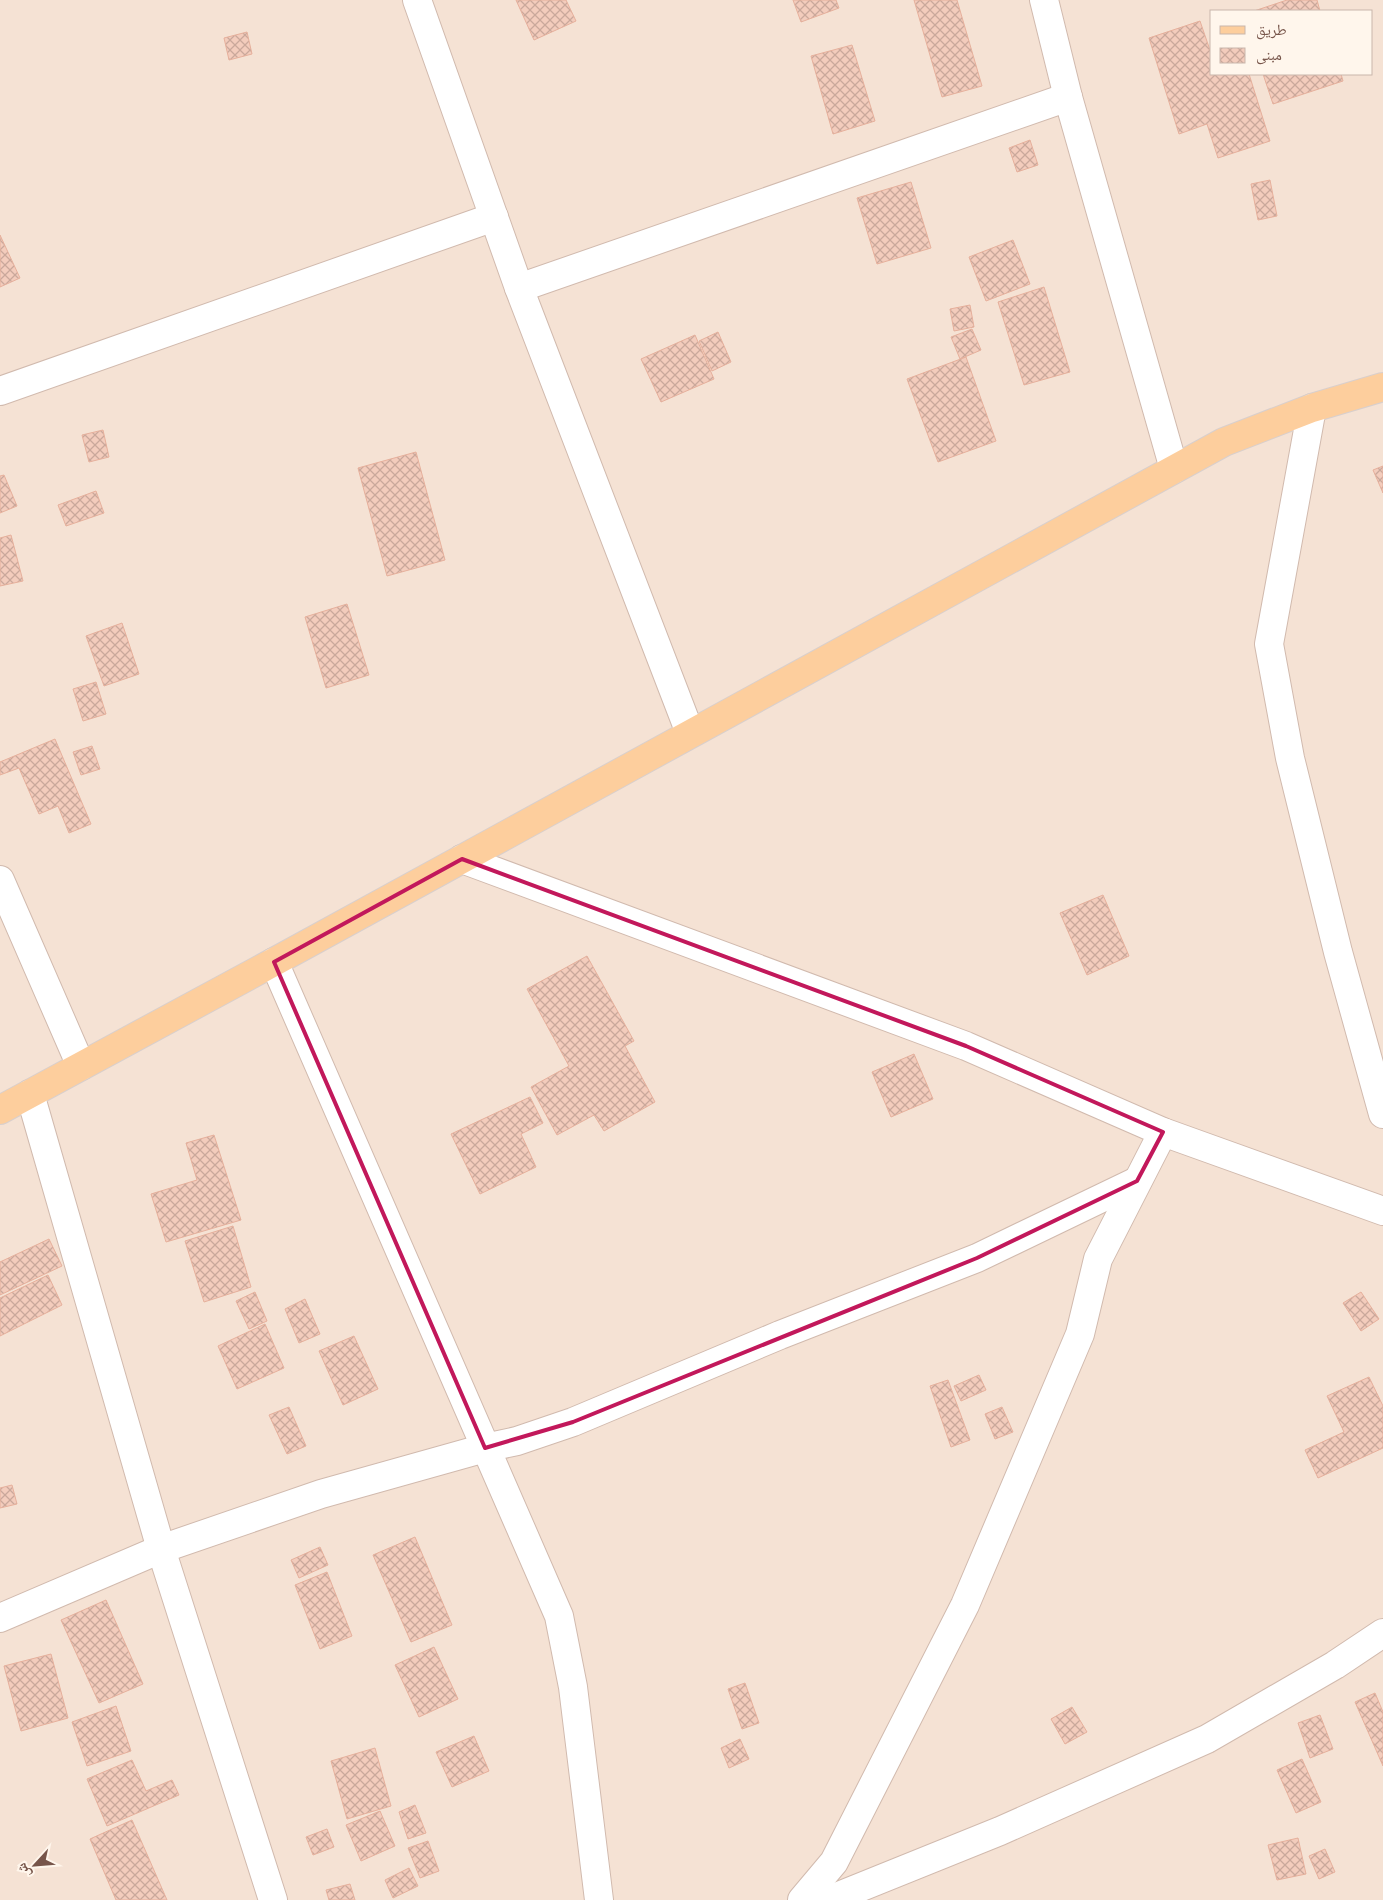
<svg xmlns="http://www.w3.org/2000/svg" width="1383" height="1900" font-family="'IBM Plex Sans','Noto Naskh Arabic',sans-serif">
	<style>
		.residential { fill: #f5e2d4; fill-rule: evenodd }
		.building { fill: url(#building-cross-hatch); stroke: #e6b09c }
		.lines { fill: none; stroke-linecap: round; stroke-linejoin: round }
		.street-casing { stroke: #d1baae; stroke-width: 30 }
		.primary-casing { stroke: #d9cfcc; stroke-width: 30 }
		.street { stroke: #fff; stroke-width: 28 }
		.primary { stroke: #fdce9d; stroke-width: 28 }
		.marked { fill: none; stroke: #c2185b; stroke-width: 4; stroke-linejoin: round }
	</style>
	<defs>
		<pattern id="building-cross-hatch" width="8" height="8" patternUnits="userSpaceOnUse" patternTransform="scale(1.25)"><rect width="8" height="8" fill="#f3ccbc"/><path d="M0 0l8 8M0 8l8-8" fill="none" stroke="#caa89b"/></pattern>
	</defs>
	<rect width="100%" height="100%" fill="#fdf1e6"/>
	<!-- residential -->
	<path class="residential" d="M 0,0 L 1383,0 L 1383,1900 L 0,1900 ZM 1212,11 L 1372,11 L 1372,74 L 1212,74 Z"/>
	<!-- building -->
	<g class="building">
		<polygon points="516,0 566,0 576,21 534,40"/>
		<polygon points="793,0 836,0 839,8 801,22"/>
		<polygon points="914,0 957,0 982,86 942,97"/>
		<polygon points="1287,0 1317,0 1320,11 1254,11"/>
		<polygon points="1200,21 1212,56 1212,74 1249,74 1270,141 1218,158 1207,124 1179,134 1149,38"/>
		<polygon points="247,32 252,54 229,60 224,38"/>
		<polygon points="852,45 875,121 833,134 811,56"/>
		<polygon points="1263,74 1341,74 1343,81 1273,104"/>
		<polygon points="1030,140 1038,165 1017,172 1009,148"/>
		<polygon points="1270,180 1277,216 1258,220 1251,184"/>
		<polygon points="911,182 931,248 877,264 857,198"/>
		<polygon points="0,235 20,278 0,287"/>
		<polygon points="1013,240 1030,284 986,301 969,257"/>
		<polygon points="1044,287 1070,372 1024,385 998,302"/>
		<polygon points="970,305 974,327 954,331 950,309"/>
		<polygon points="972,329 981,350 960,359 951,337"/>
		<polygon points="718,332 731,362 712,371 699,341"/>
		<polygon points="695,335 714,379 661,402 641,359"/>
		<polygon points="966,357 996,441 938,462 907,379"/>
		<polygon points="103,430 109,457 89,462 82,435"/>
		<polygon points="416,452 445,560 387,576 358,468"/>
		<polygon points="1383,466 1383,493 1373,470"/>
		<polygon points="4,475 17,506 0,513 0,476"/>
		<polygon points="96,491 104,513 66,526 58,505"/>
		<polygon points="11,535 23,581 0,586 0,538"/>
		<polygon points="347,604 369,675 326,688 305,617"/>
		<polygon points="122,623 139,674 104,686 86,636"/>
		<polygon points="96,682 106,714 83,721 73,689"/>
		<polygon points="55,739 91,824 69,833 58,806 39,814 19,768 0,775 0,762"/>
		<polygon points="92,746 100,769 81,775 73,752"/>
		<polygon points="1103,895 1129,956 1087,975 1060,913"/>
		<polygon points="587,956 634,1041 625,1046 655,1102 604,1131 594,1115 557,1135 531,1087 569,1066 527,989"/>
		<polygon points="914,1054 933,1099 891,1117 872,1072"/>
		<polygon points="530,1097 543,1123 521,1134 536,1167 480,1194 451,1134"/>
		<polygon points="214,1135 241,1220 166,1242 151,1194 197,1180 186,1143"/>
		<polygon points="233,1226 251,1287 204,1302 185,1241"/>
		<polygon points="49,1239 62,1266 0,1295 0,1262"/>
		<polygon points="48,1275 62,1305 0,1336 0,1298"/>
		<polygon points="255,1292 267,1321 249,1329 236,1301"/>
		<polygon points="1361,1292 1379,1319 1361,1331 1343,1303"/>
		<polygon points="305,1299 320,1334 299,1343 285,1309"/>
		<polygon points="265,1324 284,1368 237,1389 218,1346"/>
		<polygon points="354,1336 378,1389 343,1405 319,1351"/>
		<polygon points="979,1375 986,1390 961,1401 954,1386"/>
		<polygon points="1369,1377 1383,1406 1383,1448 1318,1478 1305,1450 1344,1432 1327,1396"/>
		<polygon points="948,1380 970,1440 951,1447 930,1386"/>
		<polygon points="289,1407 306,1446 287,1454 269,1415"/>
		<polygon points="1002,1407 1013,1432 995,1439 985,1414"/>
		<polygon points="12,1485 17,1504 0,1508 0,1488"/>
		<polygon points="415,1537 452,1625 411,1642 373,1555"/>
		<polygon points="320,1547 328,1565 299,1578 291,1560"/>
		<polygon points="327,1572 352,1636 320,1649 295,1585"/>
		<polygon points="106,1600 143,1684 99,1703 61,1620"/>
		<polygon points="434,1647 458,1699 419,1717 395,1665"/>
		<polygon points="51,1654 68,1718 21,1731 4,1666"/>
		<polygon points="745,1683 759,1723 742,1729 728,1689"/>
		<polygon points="1375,1693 1383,1712 1383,1766 1355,1702"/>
		<polygon points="116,1706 131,1751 87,1766 72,1722"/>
		<polygon points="1072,1707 1087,1732 1065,1744 1051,1719"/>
		<polygon points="1320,1715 1333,1749 1310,1758 1298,1723"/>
		<polygon points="474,1736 489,1771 452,1787 436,1752"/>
		<polygon points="740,1739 749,1759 729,1768 721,1748"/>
		<polygon points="375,1748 391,1806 347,1819 331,1761"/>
		<polygon points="1302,1759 1321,1802 1296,1813 1277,1770"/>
		<polygon points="132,1760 146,1791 172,1780 179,1795 107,1826 87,1779"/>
		<polygon points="415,1805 426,1833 408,1839 399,1812"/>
		<polygon points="380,1811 395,1846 361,1861 346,1825"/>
		<polygon points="132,1820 167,1900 116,1900 90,1839"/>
		<polygon points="327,1829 334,1847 313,1855 306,1837"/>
		<polygon points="1298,1838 1306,1874 1277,1880 1268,1845"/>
		<polygon points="428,1841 439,1871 420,1878 408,1848"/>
		<polygon points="1325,1849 1335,1872 1319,1879 1309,1856"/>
		<polygon points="409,1868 418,1886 393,1898 385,1880"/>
		<polygon points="350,1884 355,1900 329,1900 326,1890"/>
	</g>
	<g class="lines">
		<defs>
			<g id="street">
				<polyline points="417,0 519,288 690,733"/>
				<polyline points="1044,0 1068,97 1174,469"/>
				<polyline points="519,288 1068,97"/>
				<polyline points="0,391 494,217"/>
				<polyline points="1312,408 1269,644 1290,758 1338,952 1383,1114"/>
				<polyline points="462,859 966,1046 1163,1132 1383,1211"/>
				<polyline points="0,880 81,1066"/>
				<polyline points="274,962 559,1616 573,1687 599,1900"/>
				<polyline points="30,1094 161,1549 273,1900"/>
				<polyline points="0,1618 161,1549 321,1494 485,1448 517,1441 573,1422 780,1335 977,1258 1137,1181"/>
				<polyline points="802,1900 834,1862 965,1605 1080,1334 1098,1259 1163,1132"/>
				<polyline points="829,1900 1000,1831 1207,1739 1335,1665 1383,1633"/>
			</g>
			<polyline id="primary" points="0,1110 274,962 1224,442 1312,408 1383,387"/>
		</defs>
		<!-- street casing -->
		<use href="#street" class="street-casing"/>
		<!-- primary casing -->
		<use href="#primary" class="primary-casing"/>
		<!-- street -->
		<use href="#street" class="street"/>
		<!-- primary -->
		<use href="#primary" class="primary"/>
	</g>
	<!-- marked area -->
	<path class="marked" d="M 462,859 L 966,1046 L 1163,1132 L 1137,1181 L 977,1258 L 573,1422 L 485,1448 L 274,962 Z"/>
	<!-- legend -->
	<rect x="1210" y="10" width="162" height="65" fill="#fff6ec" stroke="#c9b6ab"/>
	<rect x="1220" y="26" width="25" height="8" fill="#fdce9d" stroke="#c9b6ab"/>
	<text x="1256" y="35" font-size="15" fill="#77554a">طريق</text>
	<rect x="1220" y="48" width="25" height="15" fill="url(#building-cross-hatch)" stroke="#c9b6ab"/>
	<text x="1256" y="60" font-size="15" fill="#77554a">مبنى</text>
	<!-- north arrow -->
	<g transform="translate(35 1865) rotate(244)" stroke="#fff6ec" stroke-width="4" paint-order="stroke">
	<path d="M0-4L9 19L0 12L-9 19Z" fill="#77554a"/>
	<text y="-8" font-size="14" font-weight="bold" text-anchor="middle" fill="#77554a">ش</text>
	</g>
</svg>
